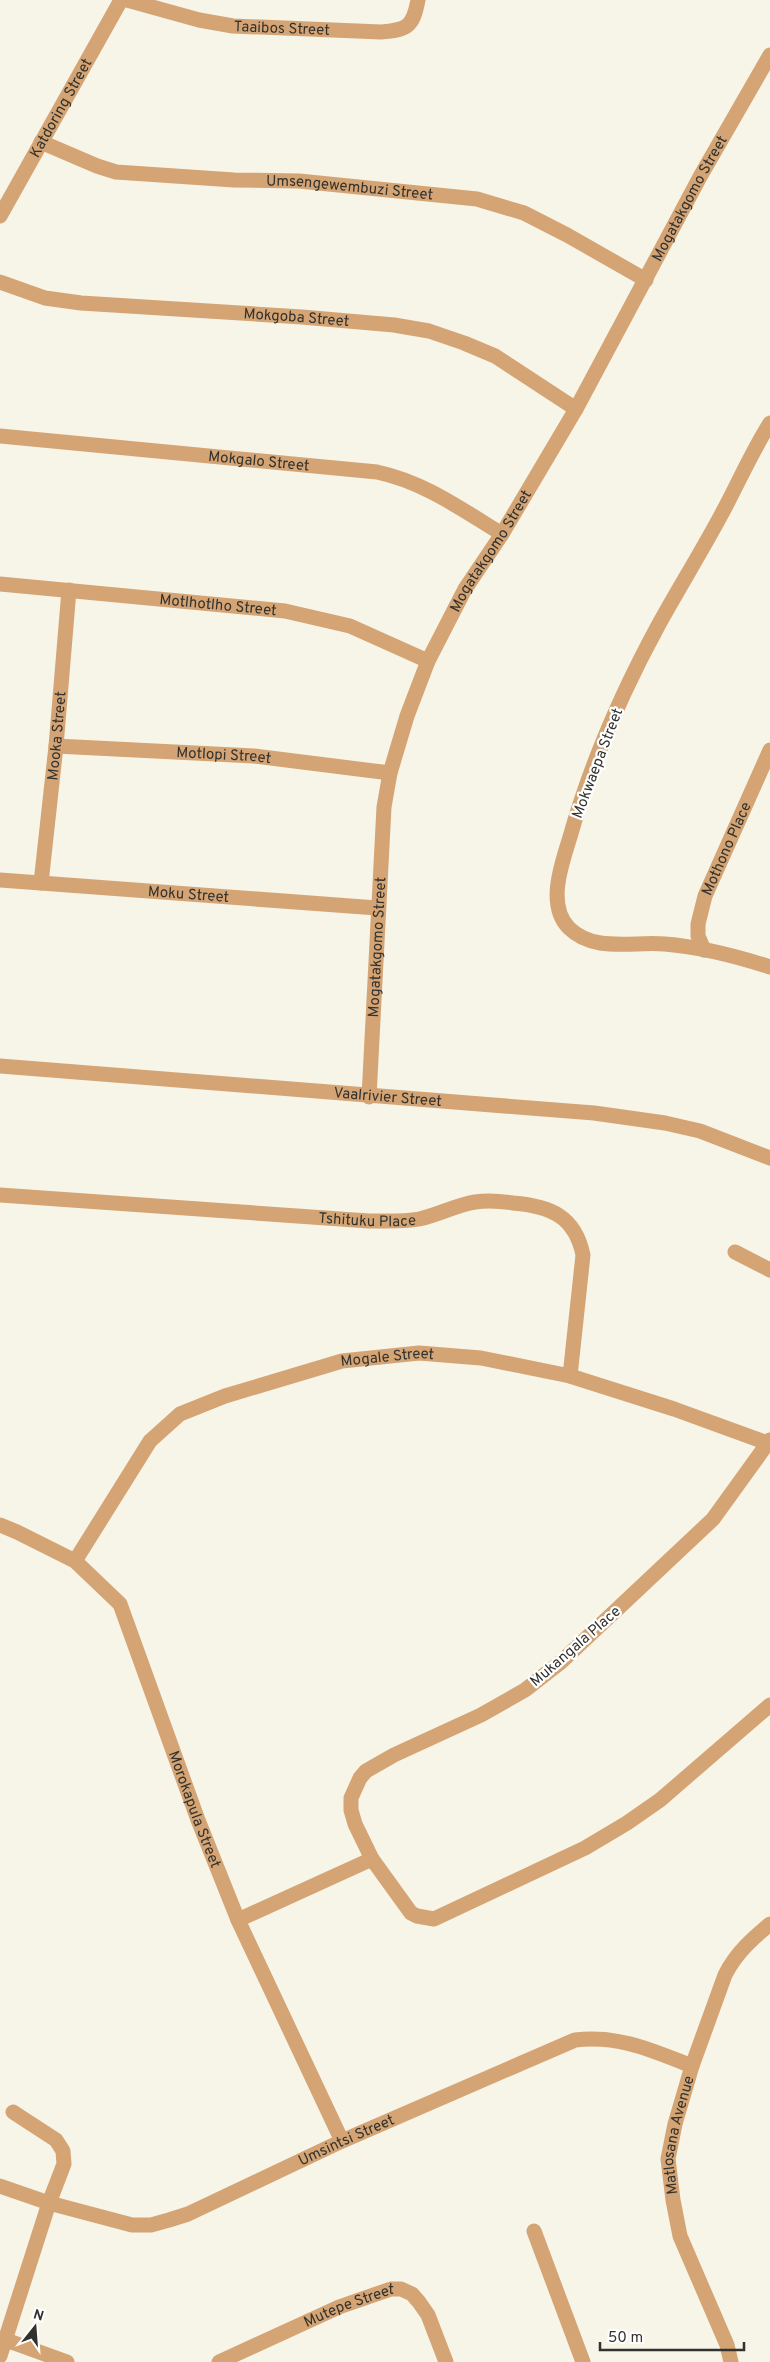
<svg xmlns="http://www.w3.org/2000/svg" width="770" height="2362" font-family="Overpass,sans-serif">
	<style>
		.lines { fill: none; stroke-linecap: round; stroke-linejoin: round }
		.minor { stroke: #d4a474; stroke-width: 15 }
		.labels { text-anchor: middle; stroke-width: 4.5; stroke-linejoin: round; paint-order: stroke }
		.street-label { font-size: 15px; fill: #33322e; stroke: #fff }
	</style>
	<rect width="100%" height="100%" fill="#f7f4e8"/>
	<g class="lines">
		<!-- minor -->
		<g class="minor">
			<path id="s1" d="M 127,0 L 199,20 L 233,26 L 381,32 C 407,30 413,27 418,0"/>
			<path id="s2" d="M 41,142 L 97,166 L 116,172 L 234,180 L 299,181 L 477,199 L 524,213 L 567,235 L 646,280"/>
			<path id="s3" d="M 0,216 L 121,0"/>
			<path id="s4" d="M 0,282 L 45,298 L 81,303 L 302,317 L 394,325 L 429,331 L 464,343 L 495,356 L 576,409"/>
			<path d="M 770,423 C 751,453 737,486 720,517 C 700,554 679,588 659,624 C 622,692 591,762 570,837 C 562,863 546,905 569,928 C 594,953 634,941 665,944 C 701,947 736,956 770,967"/>
			<path id="s5" d="M 0,436 L 377,472 C 424,482 461,509 502,534"/>
			<path id="s6" d="M 0,584 L 285,611 L 350,626 L 428,661"/>
			<path id="s7" d="M 56,746 L 254,756 L 390,773"/>
			<path id="s8" d="M 0,880 L 377,908"/>
			<path id="s9" d="M 41,883 L 56,746 L 69,590"/>
			<path id="s10" d="M 704,950 L 698,936 L 698,924 L 705,896 L 770,750"/>
			<path id="s11" d="M 0,1066 L 594,1113 L 665,1123 L 700,1131 L 770,1158"/>
			<path id="s12" d="M 369,1097 L 384,807 L 390,773 L 407,716 L 428,661 L 465,589 L 502,534 L 576,409 L 701,175 L 770,55"/>
			<path id="s13" d="M 0,1195 L 369,1221 C 386,1221 403,1222 419,1219 C 438,1215 456,1205 475,1202 C 487,1200 501,1201 513,1203 C 550,1206 575,1216 583,1255 L 570,1376"/>
			<polyline points="735,1252 770,1270"/>
			<polyline points="770,1440 713,1519 561,1662 525,1690 481,1715 394,1755 366,1771 360,1778 351,1798 351,1810 355,1824 372,1859 411,1913 417,1916 434,1919 585,1848 627,1823 660,1800 770,1705"/>
			<path id="s14" d="M 0,1525 L 17,1532 L 75,1561 L 120,1604 L 198,1820 L 238,1920 L 342,2141"/>
			<path id="s15" d="M 75,1561 L 150,1441 L 180,1414 L 225,1396 L 342,1361 L 419,1353 L 481,1358 L 570,1376 L 674,1409 L 770,1444"/>
			<polyline points="238,1920 372,1859"/>
			<path id="s16" d="M 0,2186 L 49,2203 L 132,2225 L 151,2225 L 169,2220 L 188,2214 L 342,2141 L 575,2040 C 619,2035 651,2050 692,2066"/>
			<polyline points="534,2231 583,2362"/>
			<polyline points="6,2340 67,2362"/>
			<polyline points="0,2356 49,2203 64,2164 63,2151 56,2140 13,2112"/>
			<path id="s17" d="M 219,2362 L 339,2307 L 391,2289 L 401,2289 L 412,2294 L 419,2302 L 428,2315 L 446,2362"/>
			<path id="s18" d="M 731,2362 L 727,2345 L 680,2236 L 673,2200 L 668,2159 L 675,2124 L 692,2066 L 725,1975 C 736,1953 752,1939 770,1924"/>
		</g>
	</g>
	<g class="labels">
		<!-- street labels -->
		<g class="street-label">
			<text dy="5" stroke="none"><textPath href="#s1" startOffset="158">Taaibos Street</textPath></text>
			<text dy="5" stroke="none"><textPath href="#s3" startOffset="124">Katdoring Street</textPath></text>
			<text dy="5" stroke="none"><textPath href="#s2" startOffset="315">Umsengewembuzi Street</textPath></text>
			<text dy="5" stroke="none"><textPath href="#s12" startOffset="975">Mogatakgomo Street</textPath></text>
			<text dy="5" stroke="none"><textPath href="#s4" startOffset="300">Mokgoba Street</textPath></text>
			<text dy="5" stroke="none"><textPath href="#s5" startOffset="260">Mokgalo Street</textPath></text>
			<text dy="5" stroke="none"><textPath href="#s12" startOffset="570">Mogatakgomo Street</textPath></text>
			<text dy="5" stroke="none"><textPath href="#s6" startOffset="219">Motlhotlho Street</textPath></text>
			<text dy="5" stroke="none"><textPath href="#s9" startOffset="148">Mooka Street</textPath></text>
			<text dy="5" stroke="none"><textPath href="#s7" startOffset="168">Motlopi Street</textPath></text>
			<text transform="translate(597 763) rotate(-69)" y="5">Mokwaepa Street</text>
			<text dy="5" stroke="none"><textPath href="#s10" startOffset="108">Mothono Place</textPath></text>
			<text dy="5" stroke="none"><textPath href="#s8" startOffset="189">Moku Street</textPath></text>
			<text dy="5" stroke="none"><textPath href="#s12" startOffset="150">Mogatakgomo Street</textPath></text>
			<text dy="5" stroke="none"><textPath href="#s11" startOffset="389">Vaalrivier Street</textPath></text>
			<text dy="5" stroke="none"><textPath href="#s13" startOffset="368">Tshituku Place</textPath></text>
			<text dy="5" stroke="none"><textPath href="#s15" startOffset="398">Mogale Street</textPath></text>
			<text transform="translate(575 1646) rotate(-41)" y="5">Mukangala Place</text>
			<text dy="5" stroke="none"><textPath href="#s14" startOffset="364">Morokapula Street</textPath></text>
			<text dy="5" stroke="none"><textPath href="#s18" startOffset="239">Matlosana Avenue</textPath></text>
			<text dy="5" stroke="none"><textPath href="#s16" startOffset="370">Umsintsi Street</textPath></text>
			<text dy="5" stroke="none"><textPath href="#s17" startOffset="142">Mutepe Street</textPath></text>
		</g>
	</g>
	<!-- north arrow -->
	<g transform="translate(35 2327) rotate(17)" stroke="#ffffff" stroke-width="4" paint-order="stroke">
	<path d="M0-4L9 19L0 12L-9 19Z" fill="#33322e"/>
	<text y="-8" font-size="14" font-weight="bold" text-anchor="middle" fill="#33322e">N</text>
	</g>
	<!-- scale -->
	<path d="M600 2342v8h144v-8" fill="none" stroke="#33322e" stroke-width="2.5"/>
	<text x="608" y="2342" font-size="15" fill="#33322e" stroke="#ffffff" stroke-width="4" paint-order="stroke">50 m</text>
</svg>
